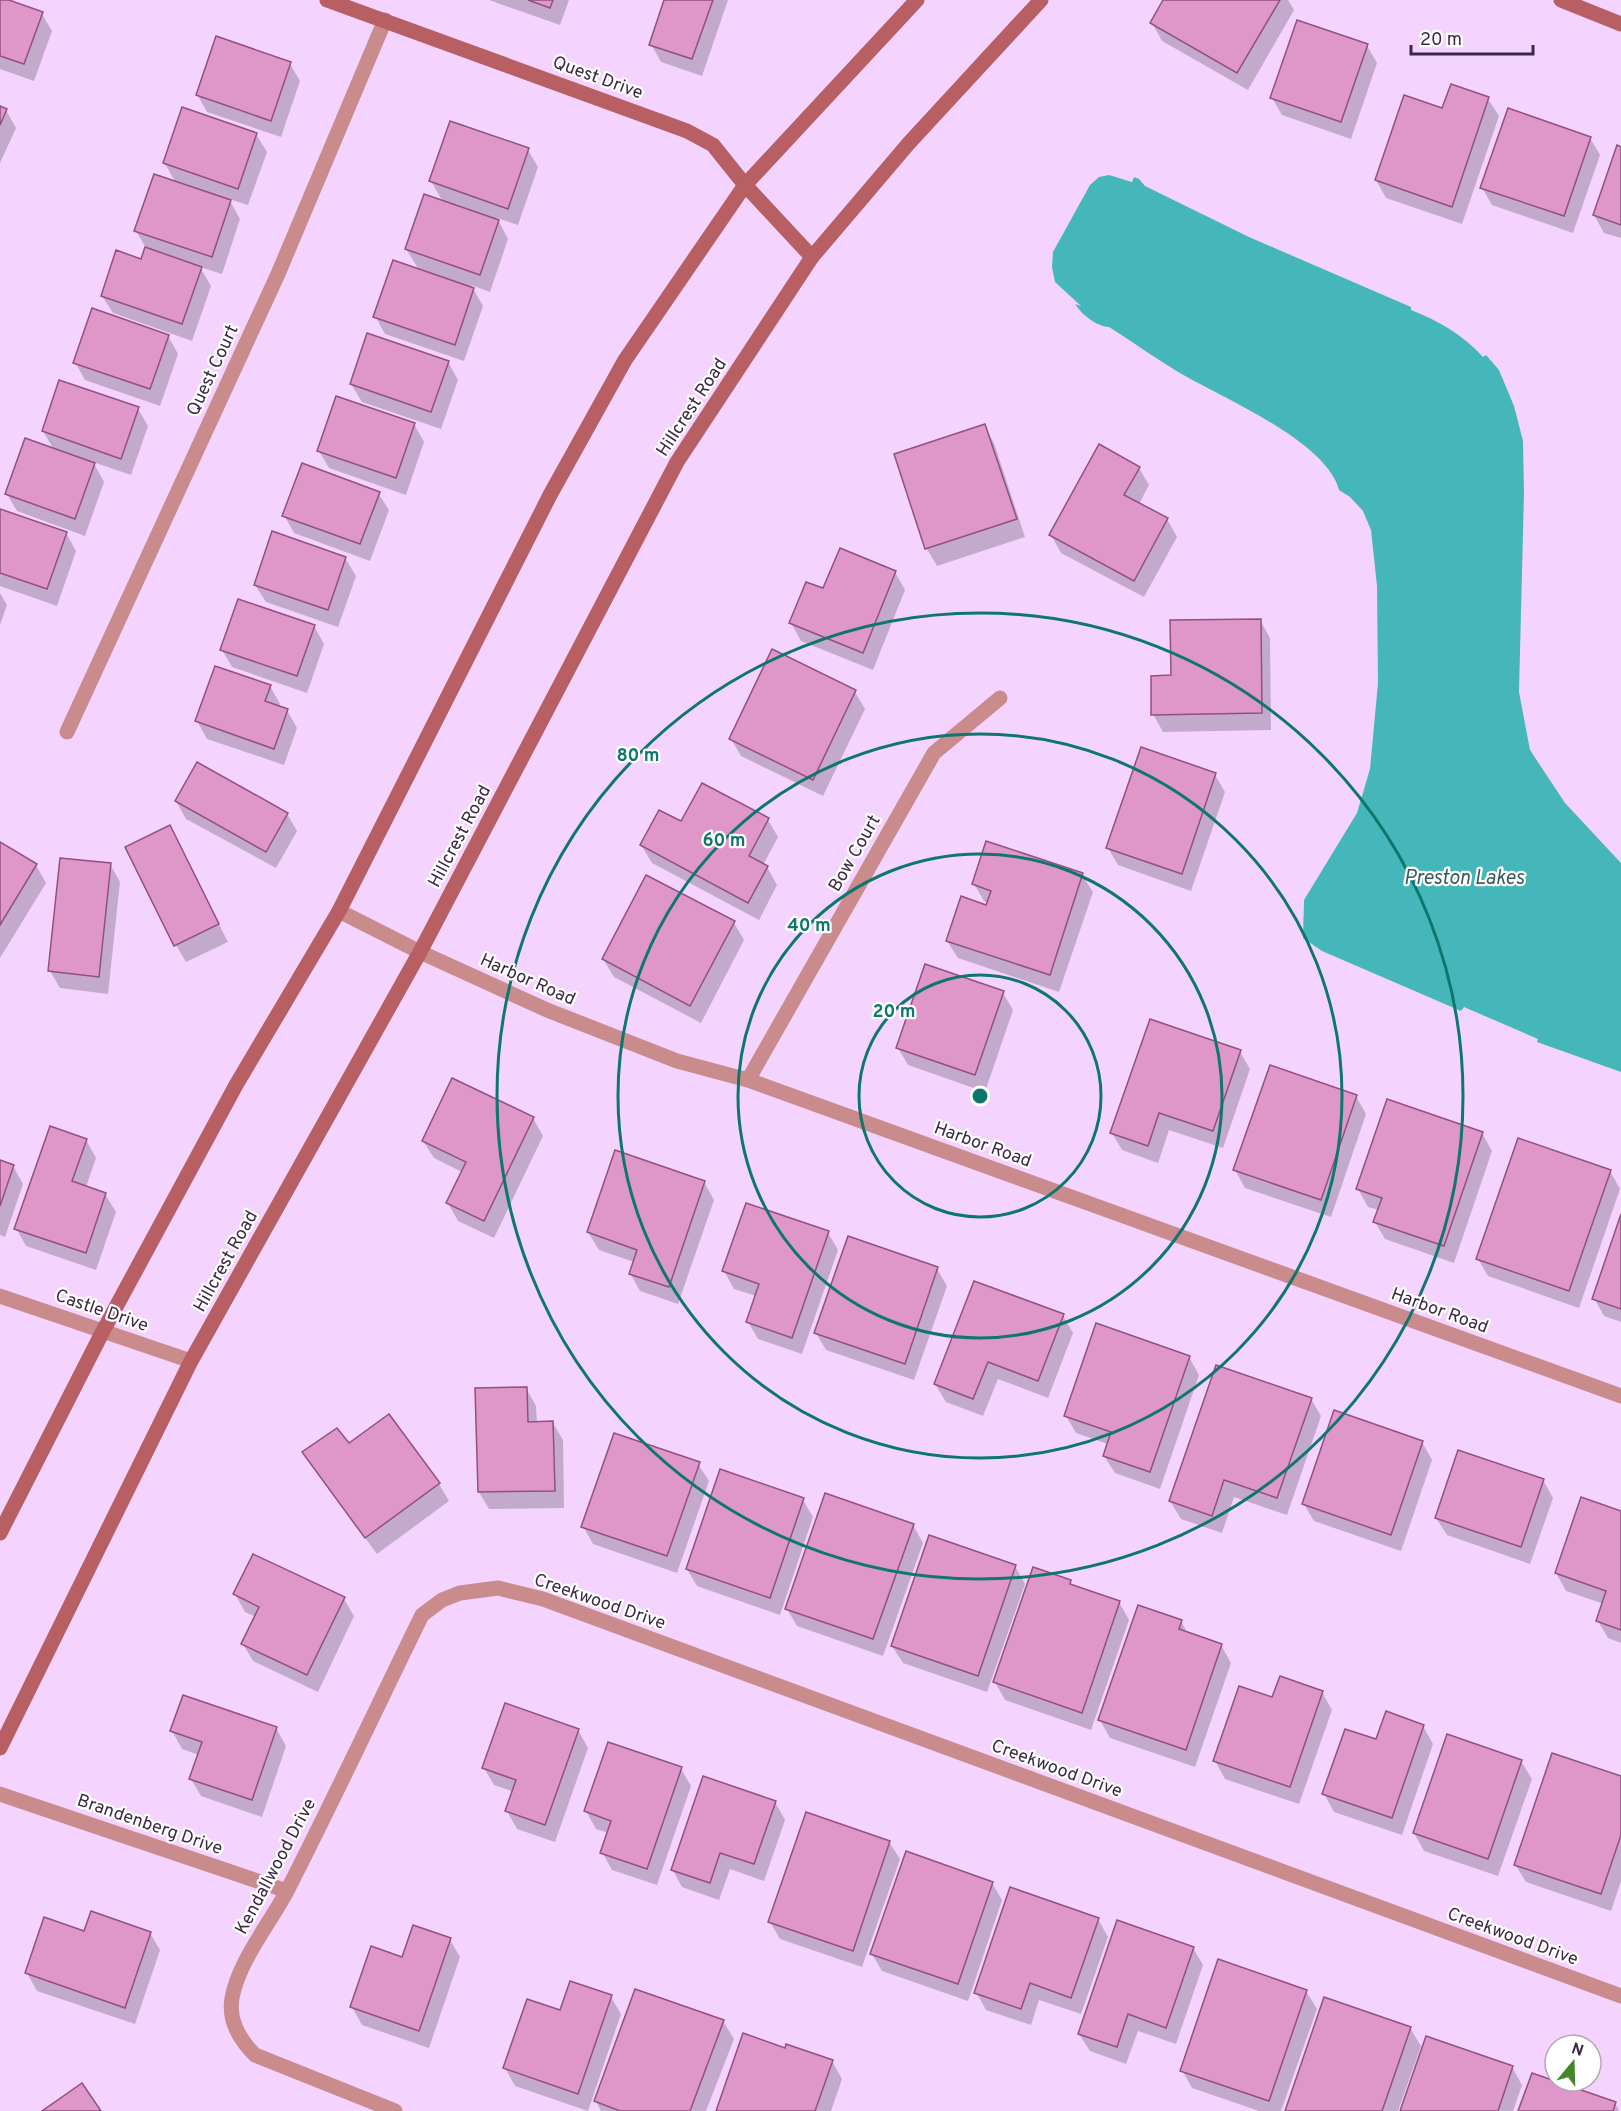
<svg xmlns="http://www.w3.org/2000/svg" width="1621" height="2111" font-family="Overpass,sans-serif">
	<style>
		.water { fill: #45b7bb }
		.shadow { fill: #0003 }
		.building { fill: #df97ca; stroke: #925080; stroke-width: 1.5 }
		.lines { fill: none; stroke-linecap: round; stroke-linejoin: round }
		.street { stroke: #c98b8c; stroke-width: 15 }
		.secondary { stroke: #b75f63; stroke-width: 15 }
		.ring { fill: none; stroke: #0f766e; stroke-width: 3 }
		.labels { text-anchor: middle; stroke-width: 4.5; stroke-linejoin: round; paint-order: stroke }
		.street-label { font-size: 18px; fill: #3c2843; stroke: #fff }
		.water-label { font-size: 20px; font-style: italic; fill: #395b5c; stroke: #fff }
		.centre { fill: #0f766e; stroke: #fff; stroke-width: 3 }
		.ring-label { font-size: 18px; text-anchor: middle; font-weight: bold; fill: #0f766e; stroke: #fff; stroke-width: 4.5; stroke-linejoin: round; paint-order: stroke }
	</style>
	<rect width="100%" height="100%" fill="#f4d4fe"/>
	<!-- water -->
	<path class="water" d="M 1109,175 L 1132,182 L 1134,177 L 1139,179 L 1145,186 L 1249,237 L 1411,307 L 1411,310 C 1439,321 1462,334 1483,357 L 1486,355 L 1499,370 L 1514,406 L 1523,441 L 1524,493 L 1519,692 L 1530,750 L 1565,803 L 1621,863 L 1621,1072 L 1537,1042 L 1538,1039 L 1464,1007 L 1461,1011 L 1322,951 L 1303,938 L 1304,900 L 1357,813 L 1370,769 L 1378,683 L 1377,586 L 1371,530 L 1363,511 L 1350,497 L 1339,490 C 1327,443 1228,400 1187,377 C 1160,362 1135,343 1109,327 C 1096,326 1082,315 1075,304 L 1081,306 L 1055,282 L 1052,267 L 1053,252 L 1090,185 L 1099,177 Z"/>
	<!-- shadow -->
	<g class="shadow">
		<polygon points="0,0 5,0 42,14 52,31 34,81 0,69"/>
		<polygon points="489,0 569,0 560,25"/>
		<polygon points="666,0 728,0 702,76 661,62 651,44"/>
		<polygon points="1165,0 1288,0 1294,10 1248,90 1162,41 1152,23"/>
		<polygon points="1367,46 1377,63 1351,139 1282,115 1272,98"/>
		<polygon points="290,64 300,81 281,137 207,112 197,94"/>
		<polygon points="1452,86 1488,99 1499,116 1462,224 1386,198 1376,180 1443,110"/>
		<polygon points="0,108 6,110 16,128 0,163"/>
		<polygon points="256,134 267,152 248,205 229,199 240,219 222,274 200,267 211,286 192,341 113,313 102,296 142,260 146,248 136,231 176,183 164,162"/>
		<polygon points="1590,138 1600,155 1573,233 1492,205 1482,188"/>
		<polygon points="1621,149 1621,238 1604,233 1594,215"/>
		<polygon points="528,150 538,167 518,225 497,218 508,239 490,292 471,285 483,306 464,361 385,334 375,316 419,270 406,249 443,202 431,181"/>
		<polygon points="168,336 178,354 160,406 85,380 75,362"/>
		<polygon points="448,362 458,380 441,429 362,402 351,384"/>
		<polygon points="138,409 148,426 131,475 93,462 104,482 85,536 17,511 7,494 54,450 43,431"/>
		<polygon points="414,424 424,442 406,495 329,468 319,451"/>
		<polygon points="984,426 994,443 1025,537 937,566 927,549 895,455"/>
		<polygon points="1139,468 1149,485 1139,504 1167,519 1177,537 1144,597 1061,553 1051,535"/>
		<polygon points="378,493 389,510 370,561 294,533 284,515"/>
		<polygon points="0,511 66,533 76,551 57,606 0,586"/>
		<polygon points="345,558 356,576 338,627 266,602 255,585"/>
		<polygon points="895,572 905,590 873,670 801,641 791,623 824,590"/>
		<polygon points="0,593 7,605 0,625"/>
		<polygon points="1260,620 1270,638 1271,730 1163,732 1153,714 1173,676"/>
		<polygon points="314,626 324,644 307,693 232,667 222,650"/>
		<polygon points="270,686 280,704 279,707 287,710 297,728 284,765 207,739 197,721"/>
		<polygon points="855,692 865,709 823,796 741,756 731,739"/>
		<polygon points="1215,775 1225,792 1191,891 1118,865 1108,848"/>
		<polygon points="703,785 768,820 778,837 763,865 767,867 777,885 759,920 652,863 641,845 682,823"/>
		<polygon points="176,801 287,814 297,831 276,868 186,819"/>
		<polygon points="169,827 228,942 186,962 176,945"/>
		<polygon points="0,844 36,865 46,883 0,958"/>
		<polygon points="110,864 120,882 108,994 60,988 50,971"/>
		<polygon points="1082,875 1093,892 1059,992 958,958 947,941 987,907 988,903 984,901 974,884"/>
		<polygon points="734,923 744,940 701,1023 614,977 603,959"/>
		<polygon points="1003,993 1013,1010 985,1092 908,1065 898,1048"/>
		<polygon points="1240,1052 1250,1069 1223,1148 1169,1130 1158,1163 1122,1150 1112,1133"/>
		<polygon points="1356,1096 1366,1114 1331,1217 1245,1188 1235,1170"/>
		<polygon points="533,1118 543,1136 494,1238 458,1221 448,1203 462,1172 434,1158 423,1141"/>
		<polygon points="1482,1133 1492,1151 1454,1263 1385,1239 1375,1222 1379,1210 1368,1207 1358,1189"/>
		<polygon points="86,1140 96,1158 86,1187 105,1194 116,1212 96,1270 26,1246 16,1228"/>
		<polygon points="0,1161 13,1166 23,1184 5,1237 0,1235"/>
		<polygon points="1610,1171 1620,1189 1579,1308 1488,1276 1478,1259"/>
		<polygon points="704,1182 714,1200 678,1304 640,1291 630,1273 634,1262 599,1250 588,1232"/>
		<polygon points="1621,1219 1621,1322 1604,1316 1594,1298"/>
		<polygon points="828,1233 838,1250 802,1354 758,1339 748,1322 756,1296 734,1289 724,1271"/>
		<polygon points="937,1269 947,1286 914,1380 826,1350 816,1333"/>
		<polygon points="1063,1316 1073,1333 1048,1398 998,1379 983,1416 946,1402 935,1384"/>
		<polygon points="1189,1357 1199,1375 1160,1489 1115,1473 1104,1456 1108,1444 1076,1433 1066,1416"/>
		<polygon points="526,1388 536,1406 537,1423 553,1423 563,1440 564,1508 489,1509 479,1492"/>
		<polygon points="1311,1399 1321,1416 1287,1515 1234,1497 1222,1533 1181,1519 1170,1501"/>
		<polygon points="389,1416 439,1484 449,1501 377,1554 315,1470 304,1453 348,1445"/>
		<polygon points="1422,1442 1432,1460 1401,1551 1314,1521 1304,1504"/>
		<polygon points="698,1464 709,1481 677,1573 593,1544 583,1526"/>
		<polygon points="1543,1480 1553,1498 1530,1564 1447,1535 1436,1518"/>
		<polygon points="803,1500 813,1517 780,1615 697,1586 687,1569"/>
		<polygon points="1621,1512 1621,1643 1608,1638 1598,1621 1604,1604 1566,1591 1556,1573"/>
		<polygon points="913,1525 923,1543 883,1656 797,1626 787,1609"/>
		<polygon points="1015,1566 1025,1584 987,1692 903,1663 892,1646"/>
		<polygon points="1070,1582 1073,1586 1119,1602 1129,1620 1091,1730 1005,1700 995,1682"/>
		<polygon points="235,1594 344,1599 354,1616 318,1692 253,1661 243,1644 256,1617 245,1612"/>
		<polygon points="1181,1621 1188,1634 1221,1645 1231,1663 1195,1767 1110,1738 1100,1720"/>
		<polygon points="1322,1692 1332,1710 1299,1804 1225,1779 1215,1761 1273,1699"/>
		<polygon points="1423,1726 1433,1744 1402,1835 1334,1812 1324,1794 1377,1741"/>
		<polygon points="276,1728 286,1746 262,1817 201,1796 191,1779 199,1755 182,1749 172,1731"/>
		<polygon points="578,1730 588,1748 555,1842 517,1829 507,1811 514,1792 494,1785 484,1768"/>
		<polygon points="1521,1761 1532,1779 1498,1876 1424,1851 1414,1833"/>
		<polygon points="681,1769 691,1786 657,1885 612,1870 602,1852 609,1833 596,1829 586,1811"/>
		<polygon points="1621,1778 1621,1881 1611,1911 1526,1882 1515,1864"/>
		<polygon points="775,1802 785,1820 764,1881 730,1869 719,1900 682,1887 672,1869"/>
		<polygon points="889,1842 900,1859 862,1967 780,1939 770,1922"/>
		<polygon points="992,1883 1002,1900 968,2001 882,1971 872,1954"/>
		<polygon points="1098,1919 1108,1937 1081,2014 1039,2000 1031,2025 986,2010 976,1992"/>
		<polygon points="85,1933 150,1933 160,1950 135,2024 37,1991 27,1973"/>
		<polygon points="450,1940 460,1957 429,2048 362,2025 352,2007 403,1959"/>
		<polygon points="1193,1948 1203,1965 1176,2044 1138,2031 1126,2064 1090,2051 1079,2034"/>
		<polygon points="1306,1991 1317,2009 1281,2111 1259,2111 1192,2088 1182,2070"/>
		<polygon points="611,1997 621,2014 588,2111 515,2086 505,2068 561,2012"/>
		<polygon points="723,2021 734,2039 706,2111 601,2111 596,2101"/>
		<polygon points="1410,2028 1421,2046 1398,2111 1286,2111"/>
		<polygon points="832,2061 842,2079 831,2111 717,2111"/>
		<polygon points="1512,2067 1522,2085 1513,2111 1401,2111"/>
		<polygon points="1615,2103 1619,2111 1520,2111"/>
	</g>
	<!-- building -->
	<g class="building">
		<polygon points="0,0 9,0 43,12 24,64 0,56"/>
		<polygon points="528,0 553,0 550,8"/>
		<polygon points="664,0 713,0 692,59 649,45"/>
		<polygon points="1163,0 1280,0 1237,73 1150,23"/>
		<polygon points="1297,20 1368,44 1341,122 1270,98"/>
		<polygon points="216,36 291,62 271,121 196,95"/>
		<polygon points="1451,84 1489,97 1452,207 1375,180 1404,95 1442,108"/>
		<polygon points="0,106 7,109 0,125"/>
		<polygon points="182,107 257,133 238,189 163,163"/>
		<polygon points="1508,108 1591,137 1564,216 1480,188"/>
		<polygon points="450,121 529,148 508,209 429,181"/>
		<polygon points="1617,145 1621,147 1621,225 1593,215"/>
		<polygon points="154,174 231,200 212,257 134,231"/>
		<polygon points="424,194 499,220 480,275 405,249"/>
		<polygon points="145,247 202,267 182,324 101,296 116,250 141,259"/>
		<polygon points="393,260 474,288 455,345 373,317"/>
		<polygon points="92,308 169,335 150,389 73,363"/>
		<polygon points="367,333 449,361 431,412 350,384"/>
		<polygon points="59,380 139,407 121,459 42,431"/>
		<polygon points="336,396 415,423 396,478 317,451"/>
		<polygon points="985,424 1017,519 925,549 894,454"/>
		<polygon points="25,438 95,463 75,519 5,494"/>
		<polygon points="1099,444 1140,467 1124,495 1168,518 1134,581 1049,535"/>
		<polygon points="302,463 380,492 360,544 282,516"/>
		<polygon points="0,509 67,532 47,589 0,573"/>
		<polygon points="272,531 346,557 328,610 254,585"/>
		<polygon points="840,548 896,571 863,653 789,623 806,582 823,588"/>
		<polygon points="238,599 315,625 297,676 220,650"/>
		<polygon points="1261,619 1262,713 1151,715 1151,676 1171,675 1170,620"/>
		<polygon points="772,649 856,690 813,780 729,739"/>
		<polygon points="215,666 271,685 265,701 288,709 274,749 195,721"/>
		<polygon points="1141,747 1216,773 1182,874 1106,848"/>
		<polygon points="197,762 288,813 266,852 175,801"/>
		<polygon points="702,783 769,818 749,856 768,866 748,903 640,845 659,810 681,821"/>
		<polygon points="170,825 219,924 174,946 125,847"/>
		<polygon points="986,841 1083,873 1050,975 946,941 961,896 986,905 991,891 972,884"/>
		<polygon points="0,842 37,864 0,925"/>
		<polygon points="60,858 111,863 99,977 48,971"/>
		<polygon points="646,875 735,921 690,1006 602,959"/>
		<polygon points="925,964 1004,991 975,1075 896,1048"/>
		<polygon points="1150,1019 1241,1050 1213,1131 1159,1113 1148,1146 1110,1133"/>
		<polygon points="1270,1065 1357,1095 1321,1200 1233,1170"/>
		<polygon points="452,1078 534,1117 484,1221 446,1203 466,1162 422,1141"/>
		<polygon points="1387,1099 1483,1132 1444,1246 1373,1222 1382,1198 1356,1189"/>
		<polygon points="50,1126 87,1139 72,1181 106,1193 86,1253 14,1229"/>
		<polygon points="1518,1138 1611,1170 1569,1291 1476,1259"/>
		<polygon points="615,1150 705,1181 669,1287 629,1274 637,1250 587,1232"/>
		<polygon points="0,1160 14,1165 0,1206"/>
		<polygon points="746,1203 829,1231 792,1338 746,1322 759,1284 722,1271"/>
		<polygon points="1621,1214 1621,1309 1592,1299"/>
		<polygon points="848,1236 938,1267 905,1364 814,1333"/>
		<polygon points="974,1281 1064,1314 1038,1381 988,1362 973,1399 934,1384"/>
		<polygon points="1096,1323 1190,1356 1150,1472 1103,1456 1111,1432 1064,1416"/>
		<polygon points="1216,1365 1312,1398 1277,1498 1224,1480 1212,1516 1169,1501"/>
		<polygon points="527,1387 528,1422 553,1421 555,1491 478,1492 475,1388"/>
		<polygon points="1334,1410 1423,1441 1391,1535 1302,1504"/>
		<polygon points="389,1414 440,1483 365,1538 302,1452 337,1428 349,1443"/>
		<polygon points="614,1433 700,1462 667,1556 581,1527"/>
		<polygon points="1458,1450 1544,1479 1521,1547 1435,1518"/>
		<polygon points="720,1469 804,1498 770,1598 686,1569"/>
		<polygon points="825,1493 914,1524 873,1639 785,1609"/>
		<polygon points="1581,1497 1621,1511 1621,1630 1596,1621 1606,1591 1555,1573"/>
		<polygon points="929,1535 1016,1565 978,1676 891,1646"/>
		<polygon points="253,1554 345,1597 307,1675 241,1644 259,1607 233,1594"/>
		<polygon points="1033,1567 1071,1580 1070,1584 1120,1601 1082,1713 993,1682"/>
		<polygon points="1138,1605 1182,1620 1179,1629 1222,1644 1186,1750 1098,1720"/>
		<polygon points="1280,1676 1323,1691 1290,1787 1213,1761 1239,1686 1272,1697"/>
		<polygon points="183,1695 277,1727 252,1800 189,1779 202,1742 170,1731"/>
		<polygon points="505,1703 579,1729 545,1825 505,1811 516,1780 482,1768"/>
		<polygon points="1386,1711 1424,1725 1392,1818 1322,1794 1345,1729 1376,1739"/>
		<polygon points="1447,1734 1522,1760 1488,1859 1413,1833"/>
		<polygon points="608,1742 682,1767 647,1869 600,1853 611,1821 584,1811"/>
		<polygon points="1552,1753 1621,1776 1621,1835 1601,1894 1514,1865"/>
		<polygon points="703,1776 776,1801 754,1864 720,1853 710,1883 671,1870"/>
		<polygon points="806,1812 890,1841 853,1951 768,1922"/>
		<polygon points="906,1851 993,1882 958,1984 870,1954"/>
		<polygon points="1010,1887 1099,1918 1071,1998 1030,1983 1021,2009 974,1993"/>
		<polygon points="91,1911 151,1932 125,2008 25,1973 44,1917 84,1931"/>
		<polygon points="1117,1920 1194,1947 1166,2028 1128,2014 1117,2047 1078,2034"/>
		<polygon points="413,1925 451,1938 419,2031 350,2007 371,1946 402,1957"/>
		<polygon points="1218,1959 1307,1990 1269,2101 1180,2071"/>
		<polygon points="570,1981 612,1995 578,2094 503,2068 527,1999 560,2010"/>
		<polygon points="635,1989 724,2020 690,2111 620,2111 594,2101"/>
		<polygon points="1324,1997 1411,2027 1382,2111 1285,2111"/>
		<polygon points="743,2033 785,2048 786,2044 833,2060 815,2111 716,2111"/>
		<polygon points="1426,2036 1513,2066 1498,2111 1400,2111"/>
		<polygon points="1532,2073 1616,2102 1613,2111 1518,2111"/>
		<polygon points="82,2083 101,2111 42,2111"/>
	</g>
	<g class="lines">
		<!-- street -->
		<g class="street">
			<polyline points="67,732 278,274 385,20"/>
			<polyline points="339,911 420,952 547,1010 677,1061 748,1080 1621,1396"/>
			<polyline points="748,1080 934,753 1000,698"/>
			<polyline points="0,1296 191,1361"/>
			<polyline points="0,1794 287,1891"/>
			<path d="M 395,2111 L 255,2055 C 240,2040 228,2021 232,1998 C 239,1960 270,1924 288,1889 C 334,1799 377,1707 422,1615 L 442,1600 L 460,1593 L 498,1588 L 543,1599 L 1621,1996"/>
		</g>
		<!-- secondary -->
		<g class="secondary">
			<polyline points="327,0 687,131 713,145 745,185 812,257"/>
			<polyline points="1561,0 1621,24"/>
			<polyline points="0,1533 103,1331 236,1085 339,911 550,495 625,360 745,185 917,0"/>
			<polyline points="0,1748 191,1361 420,952 677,462 812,257 909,143 1041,0"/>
		</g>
	</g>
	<!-- distance rings -->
	<g class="ring">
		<circle cx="980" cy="1096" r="121"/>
		<circle cx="980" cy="1096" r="242"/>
		<circle cx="980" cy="1096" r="362"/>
		<circle cx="980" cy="1096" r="483"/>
	</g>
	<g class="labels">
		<!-- street labels -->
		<g class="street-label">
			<text transform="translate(598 77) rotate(20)" y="6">Quest Drive</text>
			<text transform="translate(212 370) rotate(-65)" y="6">Quest Court</text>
			<text transform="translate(691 407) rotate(-57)" y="6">Hillcrest Road</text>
			<text transform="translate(459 836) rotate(-62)" y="6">Hillcrest Road</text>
			<text transform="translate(854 853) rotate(-60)" y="6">Bow Court</text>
			<text transform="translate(528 979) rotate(24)" y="6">Harbor Road</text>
			<text transform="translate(983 1144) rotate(20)" y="6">Harbor Road</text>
			<text transform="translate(225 1261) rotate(-61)" y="6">Hillcrest Road</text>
			<text transform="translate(102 1310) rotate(19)" y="6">Castle Drive</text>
			<text transform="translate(1440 1310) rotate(20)" y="6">Harbor Road</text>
			<text transform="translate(600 1601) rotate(19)" y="6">Creekwood Drive</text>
			<text transform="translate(1057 1768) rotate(20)" y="6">Creekwood Drive</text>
			<text transform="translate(150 1824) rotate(19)" y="6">Brandenberg Drive</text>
			<text transform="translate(275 1866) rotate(-62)" y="6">Kendallwood Drive</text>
			<text transform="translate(1513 1936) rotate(20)" y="6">Creekwood Drive</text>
		</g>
		<!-- water labels -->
		<g class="water-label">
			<text x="1464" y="884">Preston Lakes</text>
		</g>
	</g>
	<circle cx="980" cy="1096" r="9" class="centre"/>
	<g class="ring-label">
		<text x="638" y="761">80 m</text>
		<text x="724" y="846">60 m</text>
		<text x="809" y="931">40 m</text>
		<text x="894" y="1017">20 m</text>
	</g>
	<!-- north arrow -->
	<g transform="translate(1573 2063) rotate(19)"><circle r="28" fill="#ffffff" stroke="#b1a9b4" stroke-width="1.5"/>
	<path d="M0-4.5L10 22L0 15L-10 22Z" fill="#44872a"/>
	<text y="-9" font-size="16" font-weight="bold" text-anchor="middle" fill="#3c2843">N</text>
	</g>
	<!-- scale -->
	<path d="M1411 45v9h122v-9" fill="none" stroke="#3c2843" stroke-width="3"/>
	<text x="1420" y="45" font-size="18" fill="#3c2843" stroke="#ffffff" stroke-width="4.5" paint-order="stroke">20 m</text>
</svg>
